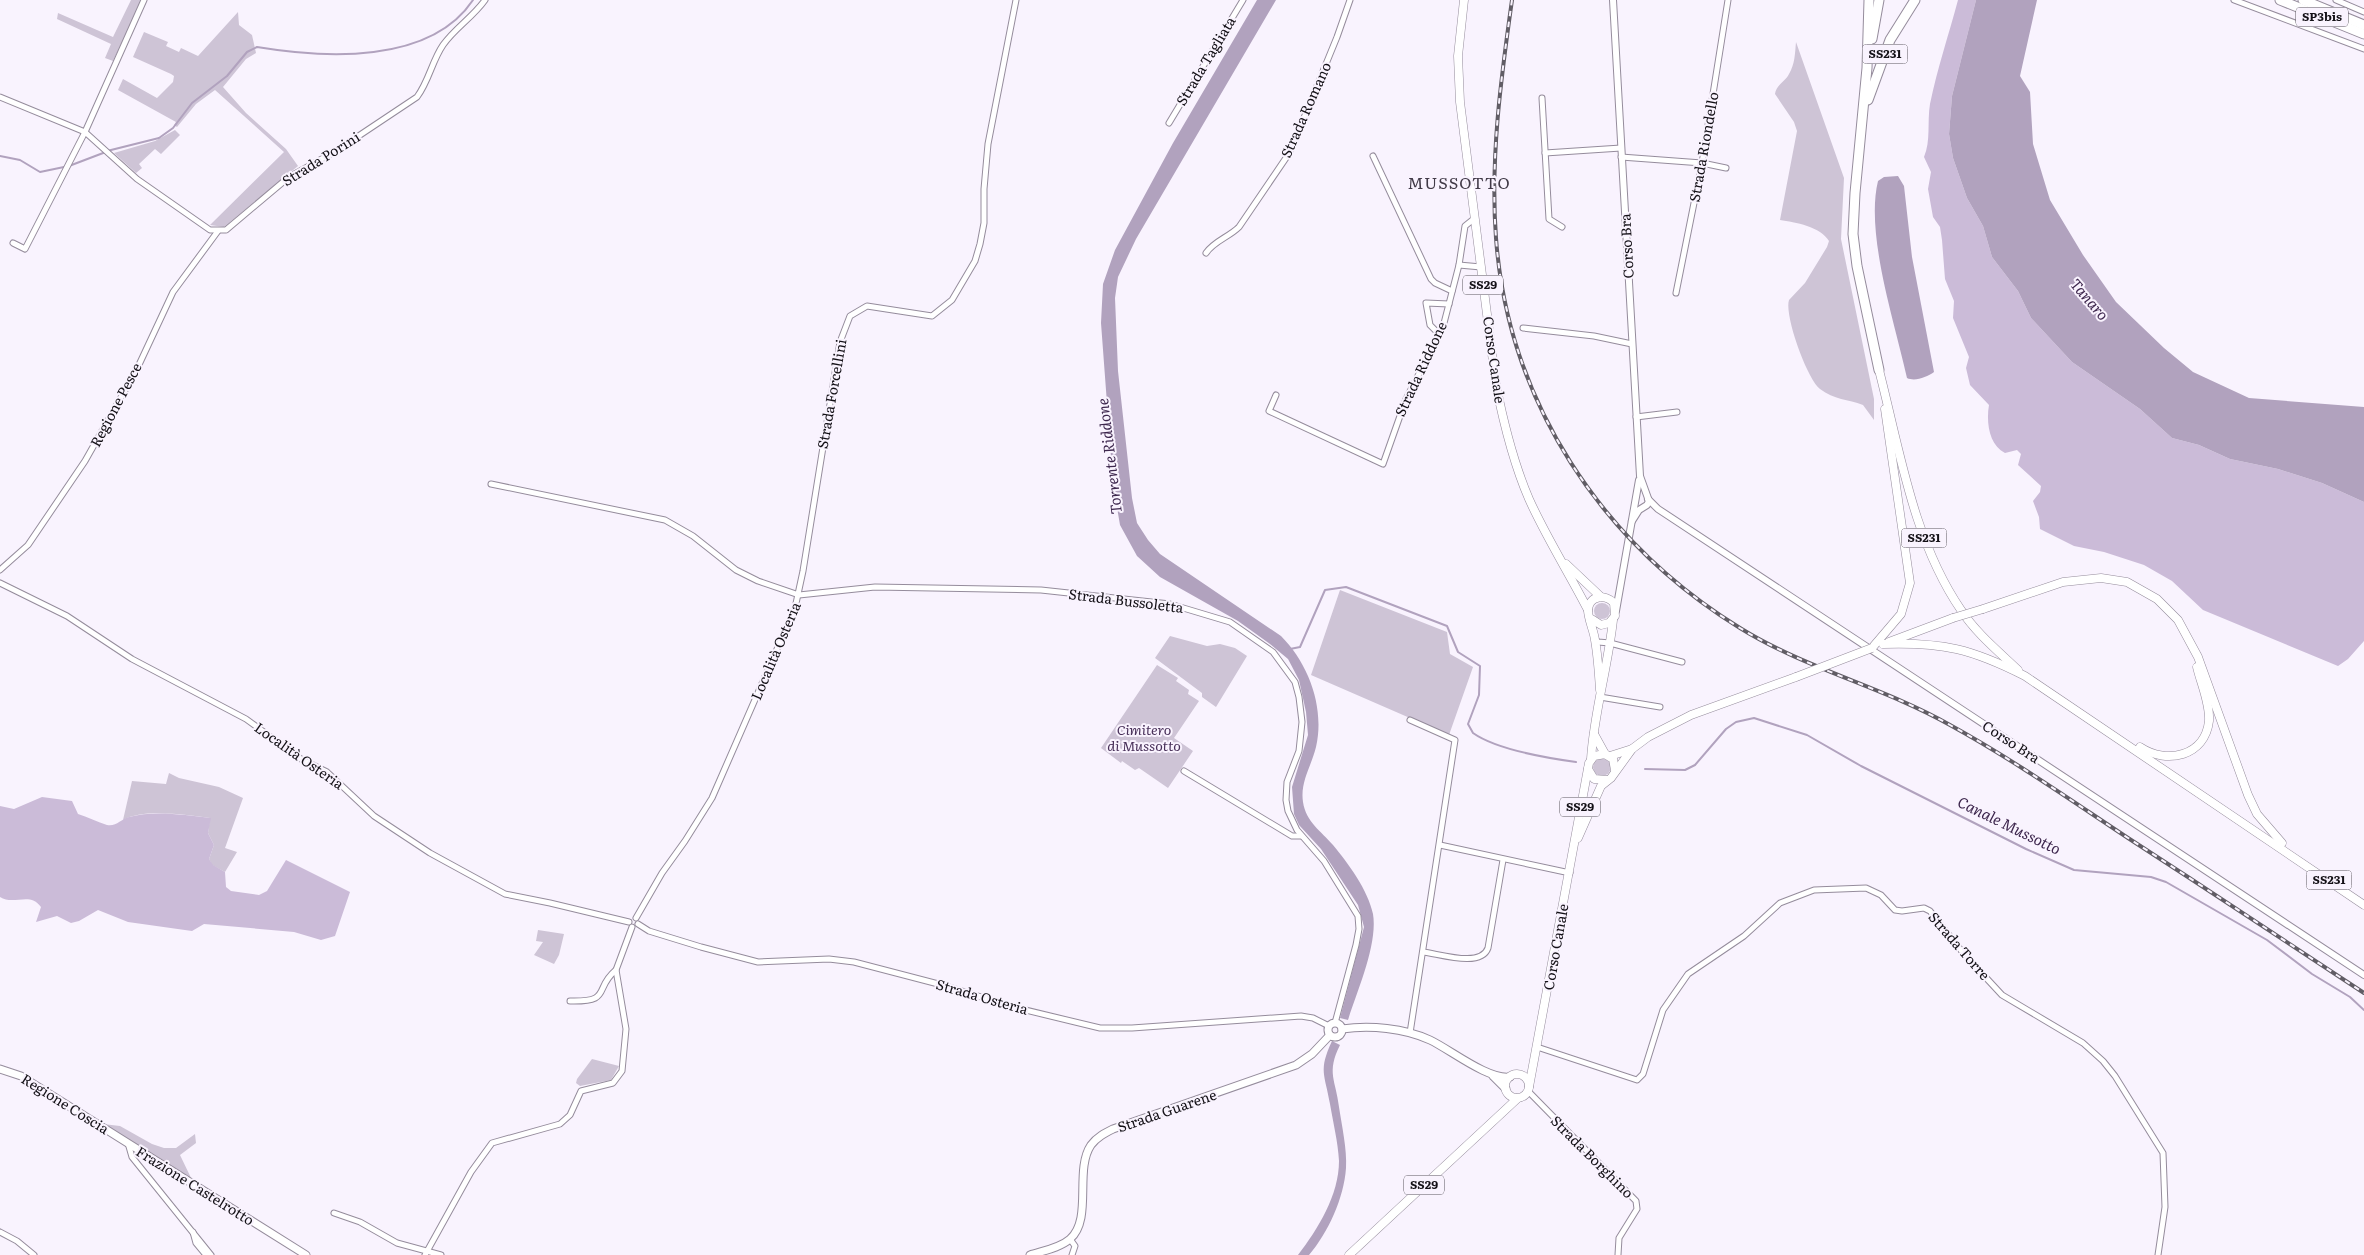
<svg xmlns="http://www.w3.org/2000/svg" width="2364" height="1255" font-family="Literata,serif">
	<style>
		.green { fill: #cec4d6 }
		.forest { fill: #cbbbd8 }
		.water { fill: #b1a2be }
		.lines { fill: none; stroke-linecap: round; stroke-linejoin: round }
		.stream { stroke: #b1a2be; stroke-width: 2 }
		.minor-casing { stroke: #958c9c; stroke-width: 7 }
		.tertiary-casing { stroke: #958c9c; stroke-width: 8 }
		.secondary-casing { stroke: #958c9c; stroke-width: 9 }
		.primary-casing { stroke: #958c9c; stroke-width: 9 }
		.trunk-casing { stroke: #958c9c; stroke-width: 11 }
		.minor { stroke: #fff; stroke-width: 5 }
		.tertiary { stroke: #fff; stroke-width: 6 }
		.secondary { stroke: #fff; stroke-width: 7 }
		.primary { stroke: #fff; stroke-width: 8 }
		.trunk { stroke: #fff; stroke-width: 9 }
		.rail-casing { stroke: #615d65; stroke-width: 4 }
		.rail { stroke: #f9f3fe; stroke-width: 2; stroke-dasharray: 5.5; stroke-linecap: butt }
		.primary-bridge-casing { stroke: #958c9c; stroke-width: 9; stroke-linecap: butt }
		.primary-bridge { stroke: #fff; stroke-width: 8 }
		.labels { text-anchor: middle; stroke-width: 4; stroke-linejoin: round; paint-order: stroke }
		.shield { fill: #f9f3fe; stroke: #58545c; stroke-width: 1 }
		.shield-label { font-size: 12px; font-weight: bold; fill: #131016 }
		.street-label { font-size: 14px; fill: #131016; stroke: #f9f3fe }
		.park-label { font-size: 14px; font-style: italic; fill: #483059; stroke: #f9f3fe }
		.water-label { font-size: 15px; font-style: italic; fill: #3d264d; stroke: #f9f3fe }
		.quarter-label { font-size: 16px; letter-spacing: 1px; fill: #413a47; stroke: #f9f3fe }
	</style>
	<rect width="100%" height="100%" fill="#f9f3fe"/>
	<!-- green -->
	<g class="green">
		<polygon points="131,0 142,0 113,61 105,58 111,44 57,19 58,13 113,37"/>
		<polygon points="238,12 239,25 252,35 256,53 246,59 223,87 246,113 286,149 298,166 224,227 210,225 284,152 215,90 196,104 177,127 174,125 176,122 118,90 123,79 157,98 173,82 174,76 171,74 133,57 144,32 168,42 166,46 179,52 181,48 198,56"/>
		<path d="M 1796,42 L 1844,178 L 1841,239 L 1874,399 L 1874,420 L 1863,405 C 1848,399 1834,400 1820,389 C 1807,379 1784,315 1789,300 L 1805,283 L 1827,247 L 1829,241 C 1821,227 1795,222 1780,220 L 1797,131 L 1794,122 L 1775,94 C 1776,85 1785,82 1789,74 C 1795,64 1795,53 1796,42 Z"/>
		<polygon points="175,130 180,135 161,154 155,149 139,164 142,168 136,173 114,153 155,141"/>
		<polygon points="1340,590 1447,632 1450,654 1473,667 1449,735 1311,675"/>
		<circle cx="1602" cy="611" r="8"/>
		<polygon points="1170,636 1207,646 1220,644 1235,648 1247,656 1216,707 1202,697 1202,693 1155,658"/>
		<polygon points="1157,665 1178,678 1176,681 1189,690 1188,694 1199,701 1174,738 1193,751 1168,788 1139,768 1135,770 1122,761 1121,763 1101,748"/>
		<circle cx="1602" cy="767" r="9"/>
		<path d="M 169,773 L 179,778 L 219,787 L 243,798 L 225,848 L 237,852 L 225,872 L 212,865 L 209,859 L 214,845 L 208,833 L 210,818 C 188,815 143,808 123,820 L 132,781 L 166,784 Z"/>
		<polygon points="538,930 564,934 559,955 554,964 534,955 543,942 536,941"/>
		<polygon points="592,1059 619,1066 611,1080 580,1086 576,1083 577,1079"/>
		<polygon points="103,1124 120,1126 152,1144 164,1148 176,1148 195,1134 196,1143 180,1155 192,1180"/>
	</g>
	<!-- forest -->
	<g class="forest">
		<path d="M 1958,0 L 1976,0 L 1952,96 L 1949,134 L 1953,158 L 1967,198 L 1983,226 L 1992,257 L 2018,291 L 2031,318 L 2072,362 L 2140,409 L 2172,438 L 2199,445 L 2230,459 L 2278,469 L 2322,483 L 2364,502 L 2364,641 L 2348,659 L 2338,666 L 2203,610 L 2172,581 L 2144,565 L 2104,552 L 2074,546 L 2040,529 L 2039,517 L 2033,501 L 2040,492 L 2041,486 L 2018,465 L 2021,454 L 2017,450 L 2005,453 C 1989,445 1986,422 1989,405 L 1970,385 L 1966,368 L 1969,357 L 1953,318 L 1954,301 L 1945,279 L 1942,240 L 1940,227 L 1933,217 L 1928,189 L 1931,172 L 1924,157 C 1931,141 1927,122 1930,104 C 1937,69 1949,34 1958,0 Z"/>
		<path d="M 42,797 L 72,801 L 78,814 C 87,817 98,822 107,825 C 116,827 121,819 129,817 C 154,810 185,815 211,818 L 208,833 L 214,845 L 209,859 L 213,865 L 225,872 L 226,887 L 231,891 L 259,895 L 267,891 L 286,860 L 350,892 L 335,936 L 321,940 L 294,932 L 204,924 L 192,931 L 128,922 L 98,910 L 79,921 L 71,923 L 57,916 L 36,922 L 41,907 C 30,891 14,906 0,897 L 0,806 L 14,809 Z"/>
	</g>
	<!-- water -->
	<g class="water">
		<path d="M 1257,0 L 1276,0 L 1136,239 L 1118,277 L 1115,298 L 1118,371 L 1132,498 L 1137,523 L 1148,540 L 1160,554 L 1281,636 C 1309,664 1325,708 1316,747 C 1311,767 1300,782 1303,802 C 1306,822 1321,831 1333,845 C 1348,863 1368,890 1373,914 C 1378,944 1357,991 1348,1020 L 1340,1018 L 1364,927 L 1358,905 L 1321,849 L 1299,825 L 1294,814 L 1292,787 L 1308,735 L 1306,712 L 1299,680 L 1288,659 L 1270,644 L 1238,621 L 1160,577 L 1137,556 L 1120,525 L 1113,484 L 1101,323 L 1103,284 L 1115,250 L 1173,143 Z"/>
		<polygon points="1976,0 2037,0 2020,76 2030,92 2033,144 2050,200 2083,255 2116,302 2164,348 2193,372 2249,398 2364,407 2364,502 2322,483 2278,469 2230,459 2199,445 2172,438 2140,409 2072,362 2031,318 2018,291 1992,257 1983,226 1967,198 1953,158 1949,134 1952,96"/>
		<path d="M 1898,176 L 1904,186 L 1912,257 L 1934,372 C 1927,377 1915,382 1907,378 C 1895,323 1865,234 1878,181 L 1884,177 Z"/>
		<path d="M 1332,1041 L 1340,1045 C 1326,1073 1336,1080 1339,1107 C 1342,1127 1347,1149 1346,1168 C 1344,1198 1328,1233 1309,1255 L 1298,1255 C 1318,1229 1339,1195 1339,1161 C 1338,1142 1333,1122 1330,1104 C 1325,1074 1318,1071 1332,1041 Z"/>
	</g>
	<g class="lines">
		<!-- stream -->
		<g class="stream">
			<polyline points="0,156 20,160 40,172 64,167"/>
			<path d="M 69,166 L 111,150 L 159,138 L 173,128 L 192,103 L 227,76 L 247,52 L 257,47 C 323,58 430,65 473,0"/>
			<path d="M 1290,649 L 1300,647 L 1325,590 L 1346,587 L 1447,626 L 1458,652 L 1480,666 L 1479,695 L 1468,724 L 1473,733 C 1497,750 1547,758 1576,762"/>
			<polyline points="1645,769 1685,770 1695,765 1726,729 1736,722 1754,718 1807,735 1861,766 2026,849 2074,870 2151,877 2166,882 2267,940 2312,974 2350,997 2364,1010"/>
		</g>
		<defs>
			<g id="minor">
				<polyline points="2234,0 2364,49"/>
				<polyline points="2336,0 2364,12"/>
				<path d="M 0,97 L 85,132 L 137,179 L 210,230 L 226,230 L 289,177 L 336,151 L 417,97 C 429,81 432,61 443,45 C 455,28 473,17 485,0"/>
				<polyline points="1542,98 1549,219 1562,227"/>
				<polyline points="1169,123 1243,0"/>
				<polyline points="1545,153 1621,148"/>
				<polyline points="1373,156 1431,279 1435,283 1452,291"/>
				<polyline points="1621,157 1702,163 1726,168"/>
				<polyline points="13,243 25,249 85,132 144,0"/>
				<path d="M 1206,253 C 1214,241 1229,237 1239,227 L 1290,152 L 1337,37 L 1350,0"/>
				<polyline points="1459,265 1481,267"/>
				<polyline points="1676,293 1702,163 1728,0"/>
				<polyline points="1523,328 1594,336 1632,344"/>
				<polyline points="1439,334 1430,325 1426,303 1449,304"/>
				<polyline points="1276,395 1269,411 1383,464 1406,399 1443,327 1459,265 1465,226 1475,218"/>
				<polyline points="1636,417 1677,412"/>
				<polyline points="491,484 665,520 693,536 736,570 758,581 799,595 875,587 1041,590 1170,604 1230,622 1273,652 1295,682 1299,697 1302,722 1299,751 1287,782 1286,800 1288,811 1297,830 1324,861 1358,916 1359,929 1356,945 1335,1023"/>
				<polyline points="0,570 28,545 85,461 137,369 173,292 218,231"/>
				<polyline points="0,583 67,616 132,659 246,719 301,759 327,772 374,816 430,853 505,894 550,903 629,922"/>
				<polyline points="1595,639 1598,642 1610,643 1682,662"/>
				<polyline points="1600,697 1660,707"/>
				<polyline points="1410,720 1455,740 1410,1033"/>
				<polyline points="1184,771 1292,836 1301,836"/>
				<polyline points="1440,845 1570,873"/>
				<polyline points="636,918 662,873 685,841 712,798 795,608 803,571 840,342 850,316 867,306 932,316 952,300 975,261 980,244 984,223 984,189 988,144 1016,0"/>
				<polyline points="638,924 649,931 701,947 758,962 829,959 854,962 946,986 1013,1007 1100,1028 1132,1028 1301,1016 1313,1018 1329,1026"/>
				<path d="M 1423,952 C 1440,954 1481,968 1488,948 L 1503,860"/>
				<path d="M 570,1001 C 613,1002 593,989 616,970"/>
				<polyline points="1537,1047 1637,1080 1643,1074 1663,1010 1688,974 1744,936 1780,903 1814,890 1866,888 1881,895 1895,910 1902,911 1924,908 1930,911 1964,954 2002,995 2083,1043 2103,1061 2115,1076 2163,1153 2165,1207 2158,1255"/>
				<polyline points="1528,1091 1636,1201 1637,1209 1619,1238 1618,1255"/>
				<polyline points="128,1143 132,1157 211,1255"/>
				<polyline points="334,1213 360,1222 397,1243 441,1255"/>
				<polyline points="0,1232 17,1241 34,1255"/>
				<polyline points="193,1232 196,1243 206,1255"/>
				<polyline points="1070,1239 1075,1246 1072,1255"/>
				<polyline points="425,1255 471,1172 492,1143 560,1124 570,1115 581,1091 613,1083 622,1071 626,1029 616,970 632,927"/>
			</g>
			<g id="tertiary">
				<polyline points="1613,0 1640,476 1649,501 1647,505 1639,510 1632,521"/>
				<polyline points="1648,499 1658,509 2364,975"/>
				<polyline points="1616,611 1639,480"/>
			</g>
			<g id="secondary">
				<circle cx="1335" cy="1030" r="7"/>
				<path d="M 1342,1029 C 1370,1025 1404,1028 1430,1040 C 1451,1050 1488,1080 1510,1077"/>
				<polyline points="0,1069 21,1076 306,1255"/>
				<polyline points="1493,1076 1506,1089"/>
				<path d="M 1030,1255 C 1042,1251 1060,1248 1070,1239 C 1093,1219 1074,1170 1091,1145 C 1097,1137 1105,1133 1113,1129 L 1296,1065 L 1312,1054 L 1330,1035"/>
			</g>
			<g id="primary">
				<path d="M 1464,0 L 1458,56 L 1460,102 L 1496,385 C 1504,425 1513,462 1529,499 C 1546,537 1569,573 1588,610"/>
				<path d="M 1879,370 C 1900,451 1913,540 1961,610 C 1976,633 1998,651 2018,670"/>
				<polyline points="1566,564 1601,597"/>
				<polyline points="1983,609 2063,582 2101,578 2127,582 2157,599 2178,620 2198,657 2248,795 2257,814 2282,843"/>
				<path d="M 1590,618 L 1601,625 L 1609,623 L 1615,616 L 1614,603 C 1606,594 1589,595 1588,610 C 1588,619 1594,631 1595,640 C 1598,657 1599,674 1600,690"/>
				<polyline points="1889,642 1953,618"/>
				<path d="M 1883,644 C 1943,642 1972,649 2025,676 L 2364,905"/>
				<polyline points="1872,648 1901,614 1910,583 1885,409"/>
				<polyline points="1594,734 1605,754"/>
				<path d="M 2140,747 C 2167,765 2205,756 2209,721 C 2210,703 2201,684 2197,667"/>
				<polyline points="1610,756 1632,749"/>
				<path d="M 1591,759 C 1594,712 1608,667 1613,620"/>
				<polyline points="1588,769 1594,779 1607,780"/>
				<polyline points="1578,838 1601,786 1611,778 1632,749 1648,737 1691,715 1796,677"/>
				<circle cx="1517" cy="1086" r="12"/>
				<polyline points="1529,1087 1589,763 1594,756 1605,754 1613,759 1615,770"/>
				<polyline points="1349,1255 1518,1098"/>
			</g>
			<g id="trunk">
				<polyline points="1869,0 1867,68 1855,193 1853,234 1857,266 1879,370"/>
				<polyline points="2280,0 2364,34"/>
				<polyline points="2303,0 2364,25"/>
				<polyline points="1872,39 1879,0"/>
				<polyline points="1868,100 1890,40 1915,0"/>
			</g>
		</defs>
		<!-- minor casing -->
		<use href="#minor" class="minor-casing"/>
		<!-- tertiary casing -->
		<use href="#tertiary" class="tertiary-casing"/>
		<!-- secondary casing -->
		<use href="#secondary" class="secondary-casing"/>
		<!-- primary casing -->
		<use href="#primary" class="primary-casing"/>
		<!-- trunk casing -->
		<use href="#trunk" class="trunk-casing"/>
		<!-- minor -->
		<use href="#minor" class="minor"/>
		<!-- tertiary -->
		<use href="#tertiary" class="tertiary"/>
		<!-- secondary -->
		<use href="#secondary" class="secondary"/>
		<!-- primary -->
		<use href="#primary" class="primary"/>
		<!-- trunk -->
		<use href="#trunk" class="trunk"/>
		<defs>
			<path id="rail" d="M 1512,0 C 1501,78 1490,159 1496,238 C 1508,402 1602,543 1740,628 C 1806,669 1883,687 1950,725 C 2012,759 2069,799 2128,838 C 2207,889 2285,941 2364,993"/>
		</defs>
		<!-- rail casing -->
		<use href="#rail" class="rail-casing"/>
		<!-- rail -->
		<use href="#rail" class="rail"/>
		<defs>
			<g id="primary-bridge">
				<polyline points="1953,618 1983,609"/>
				<polyline points="1796,677 1872,648"/>
			</g>
		</defs>
		<!-- primary-bridge casing -->
		<use href="#primary-bridge" class="primary-bridge-casing"/>
		<!-- primary-bridge -->
		<use href="#primary-bridge" class="primary-bridge"/>
	</g>
	<g class="labels">
		<!-- shield labels -->
		<g class="shield">
			<rect x="2296" y="7.5" width="52" height="19" rx="4"/>
			<rect x="1862.5" y="44.5" width="45" height="19" rx="4"/>
			<rect x="1463" y="275.5" width="40" height="19" rx="4"/>
			<rect x="1901.5" y="528.5" width="45" height="19" rx="4"/>
			<rect x="1560" y="797.5" width="40" height="19" rx="4"/>
			<rect x="2306.5" y="870.5" width="45" height="19" rx="4"/>
			<rect x="1404" y="1175.5" width="40" height="19" rx="4"/>
		</g>
		<g class="shield-label">
			<text x="2322" y="21">SP3bis</text>
			<text x="1885" y="58">SS231</text>
			<text x="1483" y="289">SS29</text>
			<text x="1924" y="542">SS231</text>
			<text x="1580" y="811">SS29</text>
			<text x="2329" y="884">SS231</text>
			<text x="1424" y="1189">SS29</text>
		</g>
		<!-- street labels -->
		<g class="street-label">
			<text transform="translate(1206 61) rotate(-59)" y="5">Strada Tagliata</text>
			<text transform="translate(1306 110) rotate(-66)" y="5">Strada Romano</text>
			<text transform="translate(1704 147) rotate(-80)" y="5">Strada Riondello</text>
			<text transform="translate(321 159) rotate(-32)" y="5">Strada Porini</text>
			<text transform="translate(1627 246) rotate(-93)" y="5">Corso Bra</text>
			<text transform="translate(1494 360) rotate(82)" y="5">Corso Canale</text>
			<text transform="translate(1421 369) rotate(-65)" y="5">Strada Riddone</text>
			<text transform="translate(832 394) rotate(-80)" y="5">Strada Forcellini</text>
			<text transform="translate(116 405) rotate(-62)" y="5">Regione Pesce</text>
			<text transform="translate(1126 601) rotate(7)" y="5">Strada Bussoletta</text>
			<text transform="translate(776 651) rotate(-67)" y="5">Località Osteria</text>
			<text transform="translate(2011 742) rotate(33)" y="5">Corso Bra</text>
			<text transform="translate(299 756) rotate(35)" y="5">Località Osteria</text>
			<text transform="translate(1959 946) rotate(49)" y="5">Strada Torre</text>
			<text transform="translate(1556 947) rotate(-80)" y="5">Corso Canale</text>
			<text transform="translate(982 997) rotate(16)" y="5">Strada Osteria</text>
			<text transform="translate(65 1104) rotate(32)" y="5">Regione Coscia</text>
			<text transform="translate(1167 1111) rotate(-19)" y="5">Strada Guarene</text>
			<text transform="translate(1592 1157) rotate(45)" y="5">Strada Borghino</text>
			<text transform="translate(195 1186) rotate(32)" y="5">Frazione Castelrotto</text>
		</g>
		<!-- park labels -->
		<g class="park-label">
			<text x="1144" y="735">Cimitero<tspan x="1144" dy="16">di Mussotto</tspan></text>
		</g>
		<!-- water labels -->
		<g class="water-label">
			<text transform="translate(2089 300) rotate(49)" y="5">Tanaro</text>
			<text transform="translate(1110 456) rotate(-97)" y="5">Torrente Riddone</text>
			<text transform="translate(2009 826) rotate(26)" y="5">Canale Mussotto</text>
		</g>
		<!-- quarter labels -->
		<g class="quarter-label">
			<text x="1459" y="189">MUSSOTTO</text>
		</g>
	</g>
</svg>
